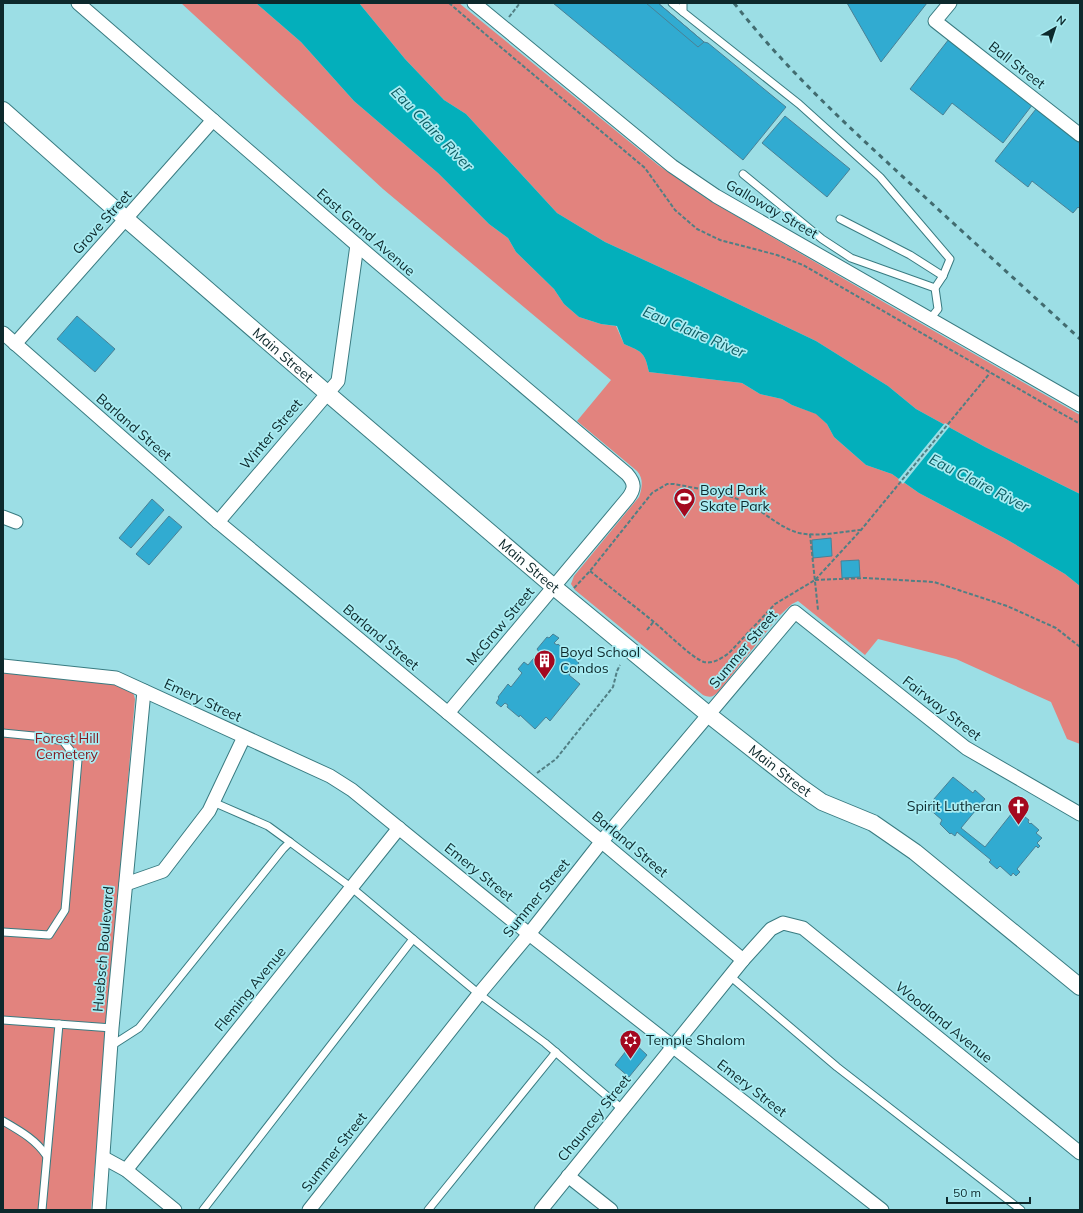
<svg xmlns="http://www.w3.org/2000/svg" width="1083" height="1213" font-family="Mulish,sans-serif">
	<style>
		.green { fill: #e2837e }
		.water { fill: #03afbb }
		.pier { fill: #9cdee5 }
		.building { fill: #31abd1; stroke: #498196 }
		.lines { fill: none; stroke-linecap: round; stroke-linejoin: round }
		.service-casing { stroke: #397b81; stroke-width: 9 }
		.minor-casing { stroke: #397b81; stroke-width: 15 }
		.tertiary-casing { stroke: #397b81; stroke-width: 18 }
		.path { stroke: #517f84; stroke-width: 2; stroke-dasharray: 4 2; stroke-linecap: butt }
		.service { stroke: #fff; stroke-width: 7 }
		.minor { stroke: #fff; stroke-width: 13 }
		.tertiary { stroke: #fff; stroke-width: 16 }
		.rail { stroke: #426c70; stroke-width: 3; stroke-dasharray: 5 5; stroke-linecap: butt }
		.labels { text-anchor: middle; stroke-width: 3.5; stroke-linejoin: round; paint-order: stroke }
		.street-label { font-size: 14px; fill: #0d292c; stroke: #a9ecf2 }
		.poi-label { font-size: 14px; fill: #0d292c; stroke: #a9ecf2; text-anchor: start }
		.park-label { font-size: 14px; fill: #83191f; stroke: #a9ecf2 }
		.water-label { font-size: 15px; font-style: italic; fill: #0e5d63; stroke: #a9ecf2 }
	</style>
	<rect width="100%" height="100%" fill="#9cdee5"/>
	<!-- green -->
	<g class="green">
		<path d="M 181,3 L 256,3 L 301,42 L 354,101 L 438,173 L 489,224 L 508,238 L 516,252 L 554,289 L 564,304 L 579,317 L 601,324 L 616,326 L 624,344 C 643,352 645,353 649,372 L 742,383 L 760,394 L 782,399 L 792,405 L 817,414 L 827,424 L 834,437 L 866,465 L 892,474 L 919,493 L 1006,539 L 1065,574 L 1080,586 L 1080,744 L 1067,739 L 1051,702 L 956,659 L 878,639 L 865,655 L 798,601 L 792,604 L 779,616 L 718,692 C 713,697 710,698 703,695 L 575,590 L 571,584 L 574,576 L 639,497 C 642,488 644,479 637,471 L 577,421 L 611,380 L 383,189 Z"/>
		<polygon points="359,3 459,3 658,165 707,199 887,304 1080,415 1080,494 985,447 916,409 888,386 816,341 692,282 605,242 557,213 466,114 444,100 405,59"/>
		<polygon points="3,673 115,683 133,692 135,699 91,1210 3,1210"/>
	</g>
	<!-- water -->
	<path class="water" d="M 256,3 L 359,3 L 405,59 L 444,100 L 466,114 L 557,213 L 605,242 L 692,282 L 816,341 L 888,386 L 916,409 L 985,447 L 1080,494 L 1080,586 L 1065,574 L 1006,539 L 919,493 L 892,474 L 866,465 L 834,437 L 827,424 L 816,414 L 792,405 L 782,399 L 760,394 L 742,383 L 649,372 C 645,353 643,352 624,344 L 617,326 L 601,324 L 579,317 L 564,304 L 554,289 L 516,252 L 508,238 L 489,224 L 438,173 L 354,101 L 301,42 Z"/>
	<!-- pier -->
	<polygon class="pier" points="945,423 950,426 903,484 898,480"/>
	<!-- building -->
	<g class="building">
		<polygon points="553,3 658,3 704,42 708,43 786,107 743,160"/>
		<polygon points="646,3 658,3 704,42 698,47"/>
		<polygon points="847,3 927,3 881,62"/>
		<polygon points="949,39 1033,104 1003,143 952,103 943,115 910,89"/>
		<polygon points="1036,109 1080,143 1080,209 1078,207 1073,213 1032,181 1028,187 995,161"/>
		<polygon points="785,116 850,169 827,197 762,143"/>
		<polygon points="77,316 115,349 95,372 57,339"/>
		<polygon points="152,499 164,510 131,548 119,538"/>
		<polygon points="169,516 182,527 149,565 136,554"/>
		<polygon points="831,538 832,556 813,558 812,540"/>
		<polygon points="859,560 860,577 842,578 841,561"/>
		<polygon points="553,634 559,638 554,643 557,645 558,644 579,663 569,675 580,684 550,721 546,717 535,729 520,715 519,717 507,707 508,705 505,703 501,707 496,703 499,698 498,697 508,684 511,687 522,673 518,669 524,662 528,665 539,652 537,649 547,637 549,638"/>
		<polygon points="953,777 973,793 975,790 985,799 961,828 985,847 1012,813 1017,817 1020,813 1029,820 1028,822 1030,824 1031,823 1039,830 1036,833 1042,838 1037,843 1040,846 1038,848 1036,846 1017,869 1020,872 1016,876 1013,873 1011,876 1000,866 997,869 989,862 991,860 957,832 955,836 951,833 950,834 940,824 942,820 927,807"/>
		<polygon points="633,1042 647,1055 629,1077 615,1065"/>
	</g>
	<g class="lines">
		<defs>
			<g id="service">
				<polyline points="672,3 683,12"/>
				<polyline points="683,3 683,12 799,104 880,177 950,259 943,276 935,288 938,309 930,319"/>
				<polyline points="743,174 822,239 851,258 935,288"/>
				<polyline points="840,219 910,255 943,276"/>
				<polyline points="3,733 44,737 63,741 78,760 65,910 49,935 3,932"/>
				<polyline points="213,802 268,826 290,842"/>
				<polyline points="730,976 837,1067 1021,1210"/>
				<polyline points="3,1020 112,1028"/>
				<polyline points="111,1046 139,1028 283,849 290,842 352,888 479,994 545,1043 622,1109"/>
				<path d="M 3,1121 C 20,1131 35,1139 46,1155"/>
				<polyline points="42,1210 59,1024"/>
				<polyline points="203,1210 413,939"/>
				<polyline points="428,1210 556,1052"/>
			</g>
			<g id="minor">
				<path d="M 78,3 L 357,245 L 627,474 C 635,483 635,489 628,498 L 448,713"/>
				<polyline points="474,3 672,166 716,196 1080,405"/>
				<polyline points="950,3 935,21 1080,135"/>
				<polyline points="3,333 218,522 448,713 743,960"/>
				<polyline points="15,344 213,120"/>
				<polyline points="3,517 16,522"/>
				<polyline points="218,522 338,381 357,245"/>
				<polyline points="3,666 116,678 330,776 352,790 529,934 882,1210"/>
				<polyline points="126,884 163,871 209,811 244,737"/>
				<polyline points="104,1158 126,1170 175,1210"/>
				<polyline points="126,1170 399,828"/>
				<polyline points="568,1176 611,1210"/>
				<polyline points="99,1210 112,1028 144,691"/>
				<polyline points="309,1210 479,994 529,934 602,841 795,612 966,748 1080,814"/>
				<polyline points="541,1210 743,960 771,929 783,923 803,928 1080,1153"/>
			</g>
			<g id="tertiary">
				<path id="s1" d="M 3,110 L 126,219 L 327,393 L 554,587 L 709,715 L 798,785 L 822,802 L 873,823 L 915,852 L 1080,987"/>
			</g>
		</defs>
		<!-- service casing -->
		<use href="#service" class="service-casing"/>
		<!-- minor casing -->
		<use href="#minor" class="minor-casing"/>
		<!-- tertiary casing -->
		<use href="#tertiary" class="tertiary-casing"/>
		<!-- path -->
		<g class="path">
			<polyline points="449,3 491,39 645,168 675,210 697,229 720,240 777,255 803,265 1080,424"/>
			<polyline points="509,17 520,3"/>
			<polyline points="810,534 818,610"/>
			<path d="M 590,571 C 611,588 633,605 654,622 C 665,631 693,659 704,662 C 714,664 722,658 729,653 L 775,604 L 815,580 L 861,530 L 990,373"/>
			<polyline points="815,580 865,578 934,582 1007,606 1056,628 1080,647"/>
			<path d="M 574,588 L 590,571 L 652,493 L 667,484 L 674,484 C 699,489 726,492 748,504 C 766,513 780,528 799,533 C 818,537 840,532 860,530"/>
			<polyline points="647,630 654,621"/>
			<polyline points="537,773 541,770 556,759 613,687 617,671 620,665"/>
		</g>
		<!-- service -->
		<use href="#service" class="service"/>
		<!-- minor -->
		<use href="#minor" class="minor"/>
		<!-- tertiary -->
		<use href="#tertiary" class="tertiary"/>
		<!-- rail -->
		<path class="rail" d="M 734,3 C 787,71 851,129 914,187 C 969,238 1025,288 1080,339"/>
	</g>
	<!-- icons -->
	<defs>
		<symbol id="stadium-pin" viewBox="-11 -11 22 30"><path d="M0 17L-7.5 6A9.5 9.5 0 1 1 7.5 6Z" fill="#a4081f" stroke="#a9ecf2"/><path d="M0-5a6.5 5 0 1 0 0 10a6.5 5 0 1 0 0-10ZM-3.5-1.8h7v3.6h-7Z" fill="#fff"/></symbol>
		<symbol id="building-pin" viewBox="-11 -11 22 30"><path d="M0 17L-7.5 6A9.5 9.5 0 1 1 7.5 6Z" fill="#a4081f" stroke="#a9ecf2"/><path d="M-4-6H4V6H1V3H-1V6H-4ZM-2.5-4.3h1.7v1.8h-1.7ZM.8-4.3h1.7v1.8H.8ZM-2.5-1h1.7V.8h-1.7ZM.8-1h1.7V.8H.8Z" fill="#fff"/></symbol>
		<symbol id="church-pin" viewBox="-11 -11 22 30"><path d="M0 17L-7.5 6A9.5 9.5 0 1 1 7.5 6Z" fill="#a4081f" stroke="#a9ecf2"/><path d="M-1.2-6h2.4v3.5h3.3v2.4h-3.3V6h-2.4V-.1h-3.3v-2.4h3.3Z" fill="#fff"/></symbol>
		<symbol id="synagogue-pin" viewBox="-11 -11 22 30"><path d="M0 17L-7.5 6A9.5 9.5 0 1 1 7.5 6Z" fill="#a4081f" stroke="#a9ecf2"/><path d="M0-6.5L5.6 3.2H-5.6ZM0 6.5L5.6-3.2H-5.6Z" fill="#fff"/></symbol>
	</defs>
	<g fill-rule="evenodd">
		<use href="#stadium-pin" x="672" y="486" width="25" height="34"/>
		<use href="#building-pin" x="532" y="648" width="25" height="34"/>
		<use href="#church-pin" x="1006" y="794" width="25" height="34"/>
		<use href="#synagogue-pin" x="618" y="1028" width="25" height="34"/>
	</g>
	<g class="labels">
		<!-- street labels -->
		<g class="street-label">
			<text transform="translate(1017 65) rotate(38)" y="5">Ball Street</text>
			<text transform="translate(772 209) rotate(30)" y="5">Galloway Street</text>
			<text transform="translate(102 222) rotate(-48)" y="5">Grove Street</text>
			<text transform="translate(366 232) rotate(41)" y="5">East Grand Avenue</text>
			<text dy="5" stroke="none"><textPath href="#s1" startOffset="372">Main Street</textPath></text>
			<text transform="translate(134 427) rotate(41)" y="5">Barland Street</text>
			<text transform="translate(271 434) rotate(-50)" y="5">Winter Street</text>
			<text dy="5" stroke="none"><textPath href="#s1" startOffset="696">Main Street</textPath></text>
			<text transform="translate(500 626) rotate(-50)" y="5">McGraw Street</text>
			<text transform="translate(381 637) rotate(40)" y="5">Barland Street</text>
			<text transform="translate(743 649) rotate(-50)" y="5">Summer Street</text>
			<text transform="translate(203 700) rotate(25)" y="5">Emery Street</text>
			<text transform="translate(942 708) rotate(38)" y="5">Fairway Street</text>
			<text dy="5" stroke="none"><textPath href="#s1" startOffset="1020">Main Street</textPath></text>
			<text transform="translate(630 844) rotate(40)" y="5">Barland Street</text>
			<text transform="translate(479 872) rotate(39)" y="5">Emery Street</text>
			<text transform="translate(536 898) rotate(-51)" y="5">Summer Street</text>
			<text transform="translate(103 949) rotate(-85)" y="5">Huebsch Boulevard</text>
			<text transform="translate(250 989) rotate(-51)" y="5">Fleming Avenue</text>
			<text transform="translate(944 1022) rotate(39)" y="5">Woodland Avenue</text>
			<text transform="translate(752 1088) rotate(38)" y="5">Emery Street</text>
			<text transform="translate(594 1118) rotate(-51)" y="5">Chauncey Street</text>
			<text transform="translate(334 1152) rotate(-52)" y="5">Summer Street</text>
		</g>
		<!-- poi labels -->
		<g class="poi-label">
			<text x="700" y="495">Boyd Park<tspan x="700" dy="16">Skate Park</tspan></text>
			<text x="560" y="657">Boyd School<tspan x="560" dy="16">Condos</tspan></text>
			<text x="1002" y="811" text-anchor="end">Spirit Lutheran</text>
			<text x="646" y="1045">Temple Shalom</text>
		</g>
		<!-- park labels -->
		<g class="park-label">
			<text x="67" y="743">Forest Hill<tspan x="67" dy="16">Cemetery</tspan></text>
		</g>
		<!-- water labels -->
		<g class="water-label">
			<text transform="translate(432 129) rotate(46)" y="5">Eau Claire River</text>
			<text transform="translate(694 332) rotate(23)" y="5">Eau Claire River</text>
			<text transform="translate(979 483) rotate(27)" y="5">Eau Claire River</text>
		</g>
	</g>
	<!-- border -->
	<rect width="1083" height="1213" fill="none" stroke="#0d292c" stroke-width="8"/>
	<!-- north arrow -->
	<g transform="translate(1055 28) rotate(39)" stroke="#a9ecf2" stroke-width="3" paint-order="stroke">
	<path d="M0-3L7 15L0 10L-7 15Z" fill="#0d292c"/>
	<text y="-6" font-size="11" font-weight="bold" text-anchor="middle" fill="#0d292c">N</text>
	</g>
	<!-- scale -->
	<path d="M947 1197v6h83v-6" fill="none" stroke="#0d292c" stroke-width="2"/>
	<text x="953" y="1197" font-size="12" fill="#0d292c" stroke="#a9ecf2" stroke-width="3" paint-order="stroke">50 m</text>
</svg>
